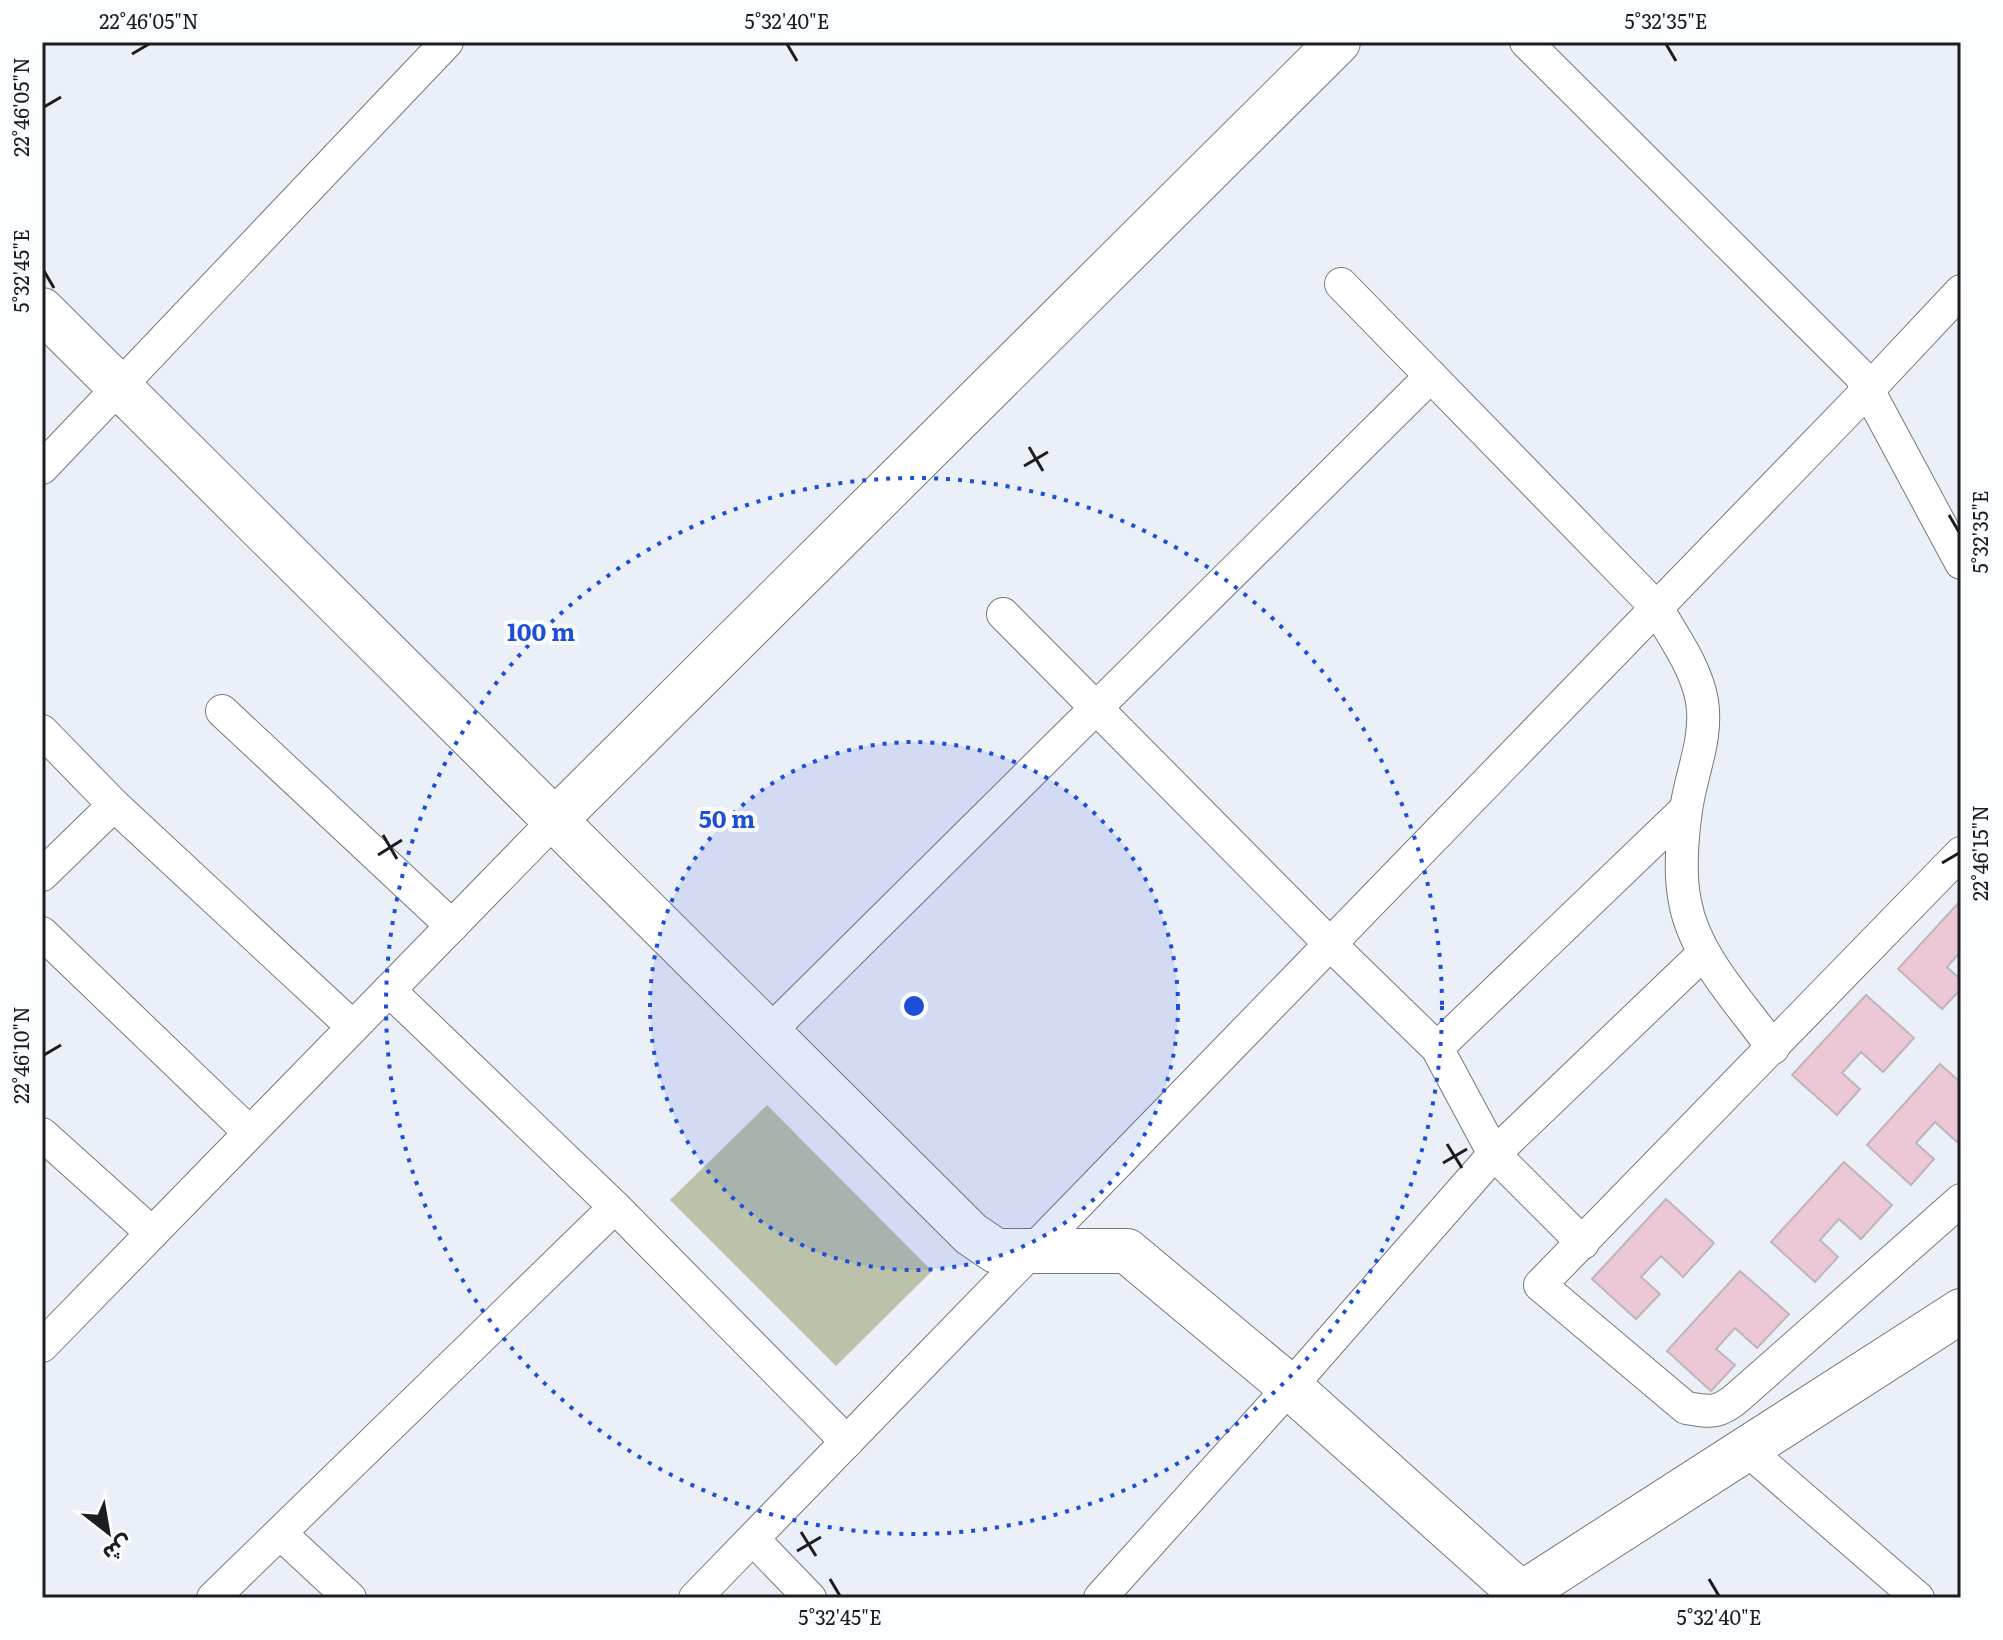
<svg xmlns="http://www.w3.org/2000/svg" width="2003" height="1640" font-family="Literata,'Noto Sans Arabic',serif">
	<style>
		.green { fill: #bcc2a9 }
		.building { fill: #ecc8d7; stroke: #bfb5b9; stroke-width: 2 }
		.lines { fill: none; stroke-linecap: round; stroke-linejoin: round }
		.street-casing { stroke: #747980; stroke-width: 34 }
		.secondary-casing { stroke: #747980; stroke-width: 46 }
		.street { stroke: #fff; stroke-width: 32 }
		.secondary { stroke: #fff; stroke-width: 44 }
		.ticks { fill: none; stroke: #1b1d20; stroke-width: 3 }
		.ring { fill: none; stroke: #1d4ed8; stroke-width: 4; stroke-dasharray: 4 8 }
		.centre { fill: #1d4ed8; stroke: #fcfdff; stroke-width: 4 }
		.ring-label { font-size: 24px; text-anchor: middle; font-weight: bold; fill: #1d4ed8; stroke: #fcfdff; stroke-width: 8; stroke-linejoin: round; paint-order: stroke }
		.neatline { fill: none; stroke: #1b1d20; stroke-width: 3 }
		.ticks-label { font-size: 20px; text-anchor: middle; fill: #1b1d20 }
	</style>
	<rect width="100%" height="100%" fill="#ebf0f8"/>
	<!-- green -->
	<polygon class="green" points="767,1105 932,1271 836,1366 670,1200"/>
	<!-- building -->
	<g class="building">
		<polygon points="1961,900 1961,951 1947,967 1961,980 1961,989 1942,1009 1898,969"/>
		<polygon points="1866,995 1914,1038 1883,1072 1861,1052 1842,1073 1860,1089 1837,1115 1792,1075"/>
		<polygon points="1940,1064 1961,1083 1961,1138 1957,1142 1935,1122 1916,1143 1934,1159 1911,1185 1867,1145"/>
		<polygon points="1844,1162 1892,1205 1861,1239 1839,1219 1820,1240 1838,1257 1815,1282 1771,1242"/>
		<polygon points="1666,1199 1714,1243 1683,1277 1661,1256 1641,1277 1660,1294 1636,1319 1592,1279"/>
		<polygon points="1740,1271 1789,1314 1757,1348 1735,1328 1716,1349 1735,1365 1711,1391 1667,1351"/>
	</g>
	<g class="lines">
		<defs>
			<g id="street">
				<polyline points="1526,42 1860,375 1961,563"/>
				<path d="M 1341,284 L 1657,608 C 1674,638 1696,667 1702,701 C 1708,739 1691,773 1686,810 C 1682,839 1679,873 1685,902 C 1695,957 1741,1003 1773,1048"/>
				<polyline points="42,468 447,42"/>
				<polyline points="1003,614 1330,944 1437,1048 1494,1154 1583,1243"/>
				<polyline points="222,711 452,926"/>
				<polyline points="42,731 114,805 353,1027"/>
				<path d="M 1961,853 L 1540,1285 L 1686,1408 C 1711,1412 1718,1414 1738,1397 L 1961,1200"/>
				<polyline points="42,875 114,805"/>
				<polyline points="42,933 249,1132"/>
				<polyline points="389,990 615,1207 847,1442"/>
				<polyline points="768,1033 1431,376"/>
				<polyline points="1437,1048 1686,809"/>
				<polyline points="42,1134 152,1233"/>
				<polyline points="42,1346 556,819"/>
				<polyline points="1746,1449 1918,1598"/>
				<polyline points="281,1534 350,1598"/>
				<polyline points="753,1539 810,1598"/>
				<polyline points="213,1598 615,1207"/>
				<polyline points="695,1598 1868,390 1961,291"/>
				<polyline points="1100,1598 1290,1387 1494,1154 1704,953"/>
			</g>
			<g id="secondary">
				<polyline points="42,310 971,1234 996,1251 1127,1251 1290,1387 1526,1598"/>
				<polyline points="556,819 1338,42"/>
				<polyline points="1521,1594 1961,1311"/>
			</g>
		</defs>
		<!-- street casing -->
		<use href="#street" class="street-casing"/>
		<!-- secondary casing -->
		<use href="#secondary" class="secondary-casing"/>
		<!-- street -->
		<use href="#street" class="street"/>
		<!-- secondary -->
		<use href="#secondary" class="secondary"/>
	</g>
	<!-- ticks -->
	<path class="ticks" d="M 787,44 L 797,61M 1666,44 L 1676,61M 132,54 L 149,44M 44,107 L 61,97M 44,271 L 54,288M 1029,447 L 1043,471M 1024,466 L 1048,452M 1949,515 L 1959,532M 383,835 L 397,859M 378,855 L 402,840M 1942,863 L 1959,853M 44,1055 L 61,1045M 1447,1144 L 1462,1168M 1443,1163 L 1467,1149M 801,1532 L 816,1556M 797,1551 L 821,1537M 830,1579 L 840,1596M 1709,1579 L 1719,1596"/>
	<!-- distance rings -->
	<circle cx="914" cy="1006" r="264" fill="#1d4ed8" fill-opacity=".12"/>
	<g class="ring">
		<circle cx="914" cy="1006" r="264"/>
		<circle cx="914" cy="1006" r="528"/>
	</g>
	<circle cx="914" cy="1006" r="12" class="centre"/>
	<g class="ring-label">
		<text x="541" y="641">100 m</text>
		<text x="727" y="828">50 m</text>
	</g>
	<!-- border -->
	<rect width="2003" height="1640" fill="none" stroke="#fcfdff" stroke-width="88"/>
	<!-- north arrow -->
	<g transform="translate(108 1532) rotate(149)" stroke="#fcfdff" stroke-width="6" paint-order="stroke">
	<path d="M0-6L14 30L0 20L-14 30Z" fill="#1b1d20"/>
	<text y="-12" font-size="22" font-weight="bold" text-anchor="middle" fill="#1b1d20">ش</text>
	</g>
	<rect x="44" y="44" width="1915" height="1552" class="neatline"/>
	<g class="ticks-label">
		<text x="149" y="29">22°46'05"N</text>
		<text x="787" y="29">5°32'40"E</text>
		<text x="1666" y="29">5°32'35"E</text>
		<text transform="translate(22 107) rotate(-90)" y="7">22°46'05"N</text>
		<text transform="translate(22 271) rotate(-90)" y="7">5°32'45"E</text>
		<text transform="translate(1981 532) rotate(-90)" y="7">5°32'35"E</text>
		<text transform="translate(1981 853) rotate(-90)" y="7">22°46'15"N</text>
		<text transform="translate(22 1055) rotate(-90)" y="7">22°46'10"N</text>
		<text x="840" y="1625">5°32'45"E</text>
		<text x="1719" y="1625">5°32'40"E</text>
	</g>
</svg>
